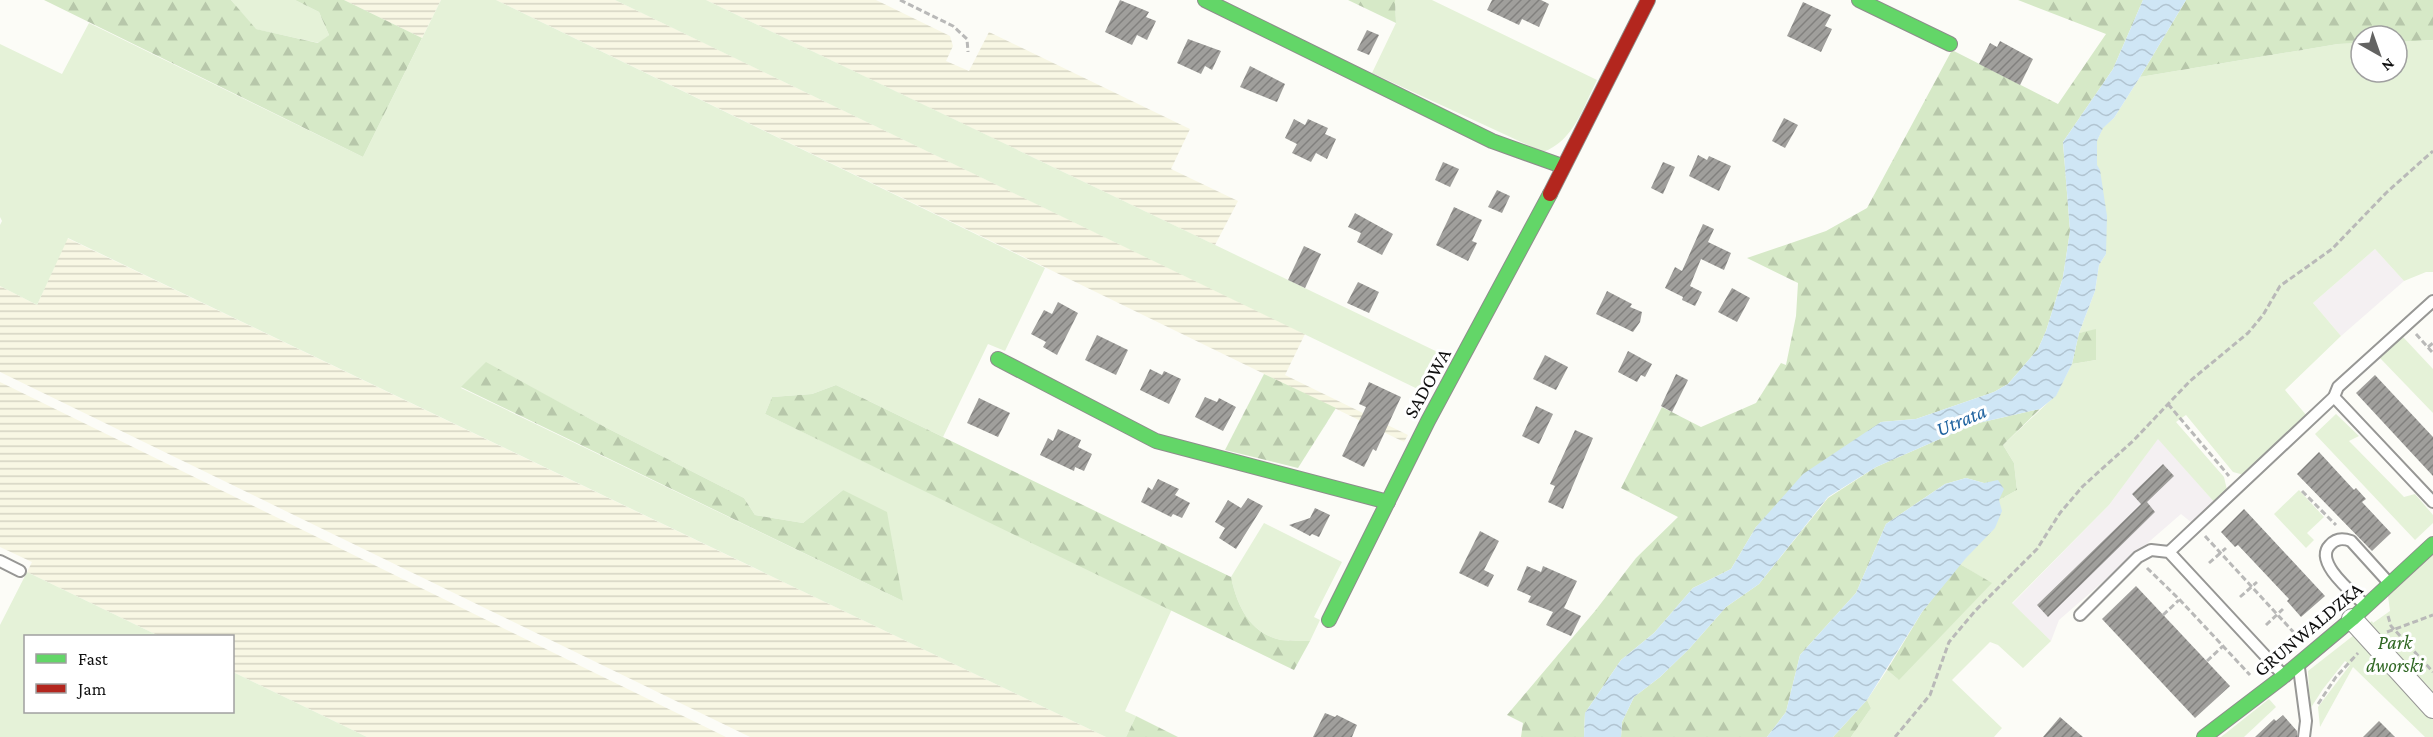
<svg xmlns="http://www.w3.org/2000/svg" width="2433" height="737" font-family="'Crimson Pro',serif">
	<style>
		.industrial { fill: #f4f0f2 }
		.farmland { fill: url(#farmland-rules) }
		.grass { fill: #e5f2d8; fill-rule: evenodd }
		.forest { fill: url(#forest-firs) }
		.water { fill: url(#water-waves) }
		.building { fill: url(#building-hatch) }
		.lines { fill: none; stroke-linecap: round; stroke-linejoin: round }
		.lane-casing { stroke: #979795; stroke-width: 14 }
		.street-casing { stroke: #979795; stroke-width: 22 }
		.fast-casing { stroke: #8d8d8b; stroke-width: 16 }
		.jam-casing { stroke: #8d8d8b; stroke-width: 16 }
		.path { stroke: #b9b9b8; stroke-width: 3; stroke-dasharray: 6 3; stroke-linecap: butt }
		.lane { stroke: #fffffe; stroke-width: 10 }
		.street { stroke: #fffffe; stroke-width: 20 }
		.fast { stroke: #63d668; stroke-width: 14 }
		.jam { stroke: #b3261e; stroke-width: 14 }
		.labels { text-anchor: middle; stroke-width: 6; stroke-linejoin: round; paint-order: stroke }
		.street-label { font-size: 20px; fill: #111; stroke: #fff }
		.park-label { font-size: 20px; font-style: italic; fill: #2f6723; stroke: #fff }
		.water-label { font-size: 21px; font-style: italic; fill: #1e629f; stroke: #fff }
	</style>
	<defs>
		<pattern id="farmland-rules" width="6" height="5" patternUnits="userSpaceOnUse" patternTransform="scale(1.5)"><rect width="6" height="5" fill="#f8f7e4"/><path d="M0 2.5h6" fill="none" stroke="#d4d3c3"/></pattern>
		<pattern id="forest-firs" width="22" height="20" patternUnits="userSpaceOnUse" patternTransform="scale(1.5)"><rect width="22" height="20" fill="#d6e9c7"/><path d="M5 1l3.5 6h-7zM16 11l3.5 6h-7z" fill="#b7c7aa"/></pattern>
		<pattern id="water-waves" width="16" height="10" patternUnits="userSpaceOnUse" patternTransform="scale(1.5)"><rect width="16" height="10" fill="#cfe6f5"/><path d="M0 5q4-4 8 0t8 0" fill="none" stroke="#b1c4d1"/></pattern>
		<pattern id="building-hatch" width="6" height="6" patternUnits="userSpaceOnUse" patternTransform="scale(1.5)"><rect width="6" height="6" fill="#a09f9c"/><path d="M-1 1l2-2M0 6l6-6M5 7l2-2" fill="none" stroke="#81807e"/></pattern>
	</defs>
	<rect width="100%" height="100%" fill="#fcfcf7"/>
	<!-- industrial -->
	<g class="industrial">
		<polygon points="2375,249 2404,281 2341,336 2313,303"/>
		<polygon points="2158,438 2215,503 2192,523 2181,514 2059,620 2051,641 2012,604 2109,505"/>
	</g>
	<!-- farmland -->
	<g class="farmland">
		<polygon points="344,0 441,0 422,38"/>
		<polygon points="496,0 615,0 1305,334 1285,375 1408,435 1404,442"/>
		<polygon points="706,0 876,0 950,36 953,46 946,61 969,71 989,32 1190,129 1171,169 1238,201 1215,245"/>
		<polygon points="67,238 1106,737 750,737 0,372 0,286 37,305"/>
		<polygon points="0,382 726,737 367,737 233,672 232,636 159,636 27,572 32,562 0,547"/>
	</g>
	<!-- grass -->
	<g class="grass">
		<polygon points="231,0 295,0 319,12 329,35 319,43 255,29"/>
		<path d="M 441,0 L 496,0 L 1045,268 L 1005,351 L 988,344 L 943,437 L 836,385 L 812,394 L 772,397 L 765,414 L 1172,609 L 1125,711 L 1136,716 L 1126,737 L 1106,737 L 68,238 L 37,305 L 0,286 L 0,225 L 2,221 L 0,217 L 0,44 L 62,74 L 89,23 L 363,157 ZM 486,363 L 603,426 L 744,498 L 755,515 L 803,523 L 843,490 L 903,601 L 461,388 Z"/>
		<polygon points="615,0 706,0 1448,357 1428,394"/>
		<path d="M 1395,0 L 1432,0 L 1597,80 C 1583,107 1574,141 1543,152 L 1372,73 L 1396,23 Z"/>
		<polygon points="2433,40 2433,272 2426,272 2404,281 2375,249 2313,303 2341,336 2285,390 2307,416 2244,475 2233,472 2186,415 2176,422 2224,477 2227,490 2215,503 2158,439 2109,505 2012,603 2051,641 2023,668 1998,645 1990,642 1952,680 2002,728 1994,737 1851,737 1871,708 1867,700 1887,670 1898,679 1991,583 1960,564 1999,500 2017,490 2014,463 2003,445 2056,395 2072,364 2096,360 2096,330 2079,333 2095,291 2099,265 2106,254 2097,165 2097,141 2103,127 2114,118 2140,77 2338,44 2361,43 2361,72 2397,72 2397,42"/>
		<polygon points="2403,337 2433,369 2433,413 2380,358"/>
		<polygon points="2336,414 2359,436 2349,441 2404,497 2415,494 2433,515 2433,523 2415,540 2315,434"/>
		<polygon points="2299,490 2324,517 2307,533 2314,540 2306,548 2274,514"/>
		<path d="M 1264,523 L 1342,562 L 1314,617 L 1320,620 L 1310,641 C 1300,641 1290,641 1281,640 C 1249,633 1237,605 1231,577 Z"/>
		<polygon points="2433,553 2433,737 2425,737 2353,667 2320,727 2318,707 2350,665 2345,661 2323,689 2310,709 2308,671 2372,621 2373,623 2390,611 2388,596"/>
		<polygon points="27,572 159,636 26,636 26,712 232,712 233,672 367,737 0,737 0,625"/>
		<polygon points="2269,699 2276,707 2244,737 2221,737"/>
	</g>
	<!-- forest -->
	<g class="forest">
		<polygon points="44,0 231,0 256,29 318,43 329,35 319,12 295,0 344,0 422,38 363,157"/>
		<polygon points="1348,0 1395,0 1396,23"/>
		<polygon points="2018,0 2143,0 2113,69 2063,142 2070,231 2063,277 2046,331 2038,349 2008,384 1994,392 1916,419 1881,422 1756,527 1731,569 1693,588 1654,633 1621,660 1585,713 1584,737 1521,737 1523,723 1507,715 1595,611 1636,558 1678,517 1621,488 1662,407 1701,427 1756,403 1781,363 1786,365 1796,316 1798,283 1747,258 1826,231 1867,208 1952,50 2058,104 2106,34"/>
		<polygon points="2186,0 2433,0 2433,40 2397,42 2397,36 2361,36 2361,43 2338,44 2140,77"/>
		<polygon points="2096,329 2096,360 2072,364 2079,333"/>
		<polygon points="486,362 603,426 744,498 755,515 803,523 843,490 887,512 903,601 461,387"/>
		<polygon points="1264,374 1336,408 1298,468 1225,450"/>
		<path d="M 836,385 L 1231,577 C 1237,605 1249,633 1281,640 C 1290,641 1300,641 1310,641 L 1294,670 L 765,414 L 772,397 L 812,394 Z"/>
		<polygon points="2040,409 2003,445 2014,463 2017,490 1999,500 1984,483 1966,478 1945,484 1886,524 1856,593 1800,655 1786,712 1767,737 1621,737 1622,722 1634,697 1660,677 1689,649 1726,607 1759,584 1828,498 1876,467 1974,424"/>
		<polygon points="1960,564 1992,583 1899,680 1887,670 1922,612"/>
		<polygon points="1867,700 1871,708 1851,737 1833,737"/>
		<polygon points="1136,716 1178,737 1126,737"/>
	</g>
	<!-- water -->
	<g class="water">
		<polygon points="2143,0 2186,0 2140,77 2114,118 2103,128 2097,141 2097,165 2100,170 2107,216 2106,254 2099,265 2095,291 2079,333 2072,364 2056,396 2040,409 1974,424 1876,467 1828,497 1759,584 1726,607 1689,649 1660,677 1634,697 1622,722 1621,737 1584,737 1585,713 1621,660 1654,633 1693,588 1731,569 1756,527 1803,474 1881,422 1916,419 1994,392 2008,384 2038,349 2046,331 2063,277 2070,231 2063,142 2113,69"/>
		<polygon points="1966,478 1984,483 1998,480 2004,489 1999,500 2002,511 1995,528 1966,558 1922,612 1867,700 1833,737 1767,737 1786,712 1800,655 1856,593 1886,524 1945,484"/>
	</g>
	<!-- building -->
	<g class="building">
		<polygon points="1120,0 1149,12 1146,17 1156,21 1147,40 1137,35 1132,45 1105,32"/>
		<polygon points="1492,0 1541,0 1549,4 1539,27 1522,19 1519,25 1487,10"/>
		<polygon points="1803,2 1831,15 1825,26 1832,29 1821,52 1787,36"/>
		<polygon points="1367,30 1379,35 1369,55 1357,50"/>
		<polygon points="1188,39 1221,51 1212,70 1205,66 1201,74 1177,63"/>
		<polygon points="2000,41 2033,59 2020,85 1979,64 1990,43 1997,47"/>
		<polygon points="1250,66 1285,84 1277,102 1240,87"/>
		<polygon points="1784,118 1798,125 1785,148 1772,141"/>
		<polygon points="1294,119 1305,125 1308,119 1328,128 1325,134 1336,139 1327,159 1316,153 1311,162 1292,153 1297,144 1285,138"/>
		<polygon points="1698,155 1707,160 1709,156 1731,166 1719,191 1689,176"/>
		<polygon points="1443,162 1459,169 1450,187 1435,180"/>
		<polygon points="1663,162 1675,167 1663,194 1651,188"/>
		<polygon points="1497,190 1510,196 1502,213 1488,207"/>
		<polygon points="1454,207 1482,220 1472,241 1477,243 1468,261 1436,245"/>
		<polygon points="1355,213 1393,234 1382,255 1357,242 1361,233 1348,227"/>
		<polygon points="1703,224 1714,229 1708,242 1731,253 1724,270 1701,259 1690,286 1702,292 1695,306 1682,300 1683,297 1665,288 1675,267 1682,271"/>
		<polygon points="1304,246 1321,254 1305,288 1288,280"/>
		<polygon points="1358,282 1379,292 1369,313 1347,303"/>
		<polygon points="1732,288 1750,298 1737,322 1718,312"/>
		<polygon points="1607,291 1632,304 1630,307 1642,312 1640,322 1633,332 1596,314"/>
		<polygon points="1058,302 1078,313 1057,355 1043,347 1046,342 1031,334 1044,310 1052,314"/>
		<polygon points="1097,335 1128,350 1116,375 1085,360"/>
		<polygon points="1628,351 1652,364 1645,377 1641,375 1637,382 1618,372"/>
		<polygon points="1545,355 1568,367 1556,390 1533,379"/>
		<polygon points="1150,369 1162,375 1164,371 1181,379 1169,404 1140,390"/>
		<polygon points="1676,374 1688,380 1672,412 1661,406"/>
		<polygon points="2375,375 2433,437 2433,476 2356,393"/>
		<polygon points="1369,382 1401,397 1376,451 1373,449 1364,467 1342,456 1366,407 1359,404"/>
		<polygon points="1205,397 1217,402 1219,398 1236,407 1223,431 1195,417"/>
		<polygon points="979,398 1010,413 998,437 967,423"/>
		<polygon points="1536,406 1553,414 1539,444 1522,436"/>
		<polygon points="1058,429 1081,440 1078,447 1092,454 1084,471 1075,467 1074,471 1040,455 1048,438 1053,441"/>
		<polygon points="1575,430 1593,438 1563,509 1548,502 1555,486 1550,484"/>
		<polygon points="2319,452 2354,490 2356,488 2366,499 2362,502 2391,533 2372,551 2297,474"/>
		<polygon points="2163,464 2174,476 2147,502 2155,512 2048,617 2037,605 2141,504 2132,494"/>
		<polygon points="1158,479 1179,489 1175,495 1190,503 1182,518 1173,514 1171,517 1141,502 1148,487 1152,490"/>
		<polygon points="1248,498 1263,506 1236,549 1219,538 1225,528 1215,522 1228,500 1241,508"/>
		<polygon points="1315,508 1330,515 1319,537 1312,534 1310,536 1289,525 1310,518"/>
		<polygon points="2244,509 2325,596 2301,617 2287,601 2289,599 2238,545 2235,547 2221,532"/>
		<polygon points="1480,531 1499,541 1484,570 1494,575 1488,587 1459,573"/>
		<polygon points="1527,566 1541,572 1543,566 1577,581 1564,608 1581,616 1571,636 1546,625 1553,612 1528,602 1531,596 1517,590"/>
		<polygon points="2136,586 2230,686 2195,718 2102,619"/>
		<polygon points="1325,713 1335,717 1337,715 1357,725 1352,737 1313,737"/>
		<polygon points="2283,715 2297,731 2297,737 2255,737 2274,719 2276,721"/>
		<polygon points="2060,717 2083,737 2043,737"/>
		<polygon points="2379,721 2395,737 2363,737"/>
	</g>
	<g class="lines">
		<defs>
			<g id="lane">
				<polyline points="2334,397 2433,502"/>
				<polyline points="2169,552 2334,397 2338,387 2433,301"/>
				<polyline points="0,561 20,571"/>
				<path d="M 2365,605 C 2353,593 2313,562 2330,545 C 2336,538 2343,538 2351,541 L 2390,584"/>
				<polyline points="2080,615 2138,557 2151,550 2169,552 2284,676"/>
				<polyline points="2299,668 2306,721 2304,737"/>
			</g>
			<polyline id="street" points="2352,619 2433,708"/>
			<g id="fast">
				<polyline points="1205,0 1492,141 1562,166"/>
				<polyline points="1859,0 1950,44"/>
				<polyline points="998,359 1156,441 1388,502"/>
				<polyline points="1329,620 1428,421 1550,194"/>
				<polyline points="2204,737 2284,676 2352,619 2433,544"/>
			</g>
			<polyline id="jam" points="1550,194 1648,0"/>
		</defs>
		<!-- lane casing -->
		<use href="#lane" class="lane-casing"/>
		<!-- street casing -->
		<use href="#street" class="street-casing"/>
		<!-- fast casing -->
		<use href="#fast" class="fast-casing"/>
		<!-- jam casing -->
		<use href="#jam" class="jam-casing"/>
		<!-- path -->
		<g class="path">
			<polyline points="900,0 953,26 967,39 968,52"/>
			<polyline points="2416,334 2433,353"/>
			<polyline points="2428,347 2433,343"/>
			<polyline points="2168,404 2229,476"/>
			<polyline points="2302,491 2336,525"/>
			<polyline points="2205,536 2298,637"/>
			<polyline points="2209,563 2226,548"/>
			<polyline points="2147,568 2179,599 2250,675"/>
			<polyline points="2240,597 2257,582"/>
			<polyline points="2163,615 2179,600"/>
			<polyline points="2388,616 2391,626 2433,672"/>
			<polyline points="2266,625 2283,609"/>
			<polyline points="2387,632 2433,615"/>
			<polyline points="2207,661 2223,646"/>
			<polyline points="2318,704 2336,677 2358,653"/>
			<polyline points="1895,737 1930,695 1949,642 1975,611 2037,549 2060,513 2083,486 2133,441 2190,381 2248,333 2263,315 2280,286 2332,249 2386,193 2433,151"/>
		</g>
		<!-- lane -->
		<use href="#lane" class="lane"/>
		<!-- street -->
		<use href="#street" class="street"/>
		<!-- fast -->
		<use href="#fast" class="fast"/>
		<!-- jam -->
		<use href="#jam" class="jam"/>
	</g>
	<g class="labels">
		<!-- street labels -->
		<g class="street-label">
			<text transform="translate(1427 383) rotate(-61)" y="7">SADOWA</text>
			<text transform="translate(2308 629) rotate(-40)" y="7">GRUNWALDZKA</text>
		</g>
		<!-- park labels -->
		<g class="park-label">
			<text x="2395" y="649">Park<tspan x="2395" dy="23">dworski</tspan></text>
		</g>
		<!-- water labels -->
		<g class="water-label">
			<text transform="translate(1961 420) rotate(-23)" y="7">Utrata</text>
		</g>
	</g>
	<!-- legend -->
	<rect x="24" y="635" width="210" height="78" fill="#ffffff" stroke="#a0a0a0" stroke-width="1.5"/>
	<rect x="36" y="654" width="30" height="9" fill="#63d668" stroke="#a0a0a0" stroke-width="1.5"/>
	<text x="78" y="665" font-size="18" fill="#111111">Fast</text>
	<rect x="36" y="684" width="30" height="9" fill="#b3261e" stroke="#a0a0a0" stroke-width="1.5"/>
	<text x="78" y="695" font-size="18" fill="#111111">Jam</text>
	<!-- north arrow -->
	<g transform="translate(2379 54) rotate(140)"><circle r="28" fill="#ffffff" stroke="#a0a0a0" stroke-width="1.5"/>
	<path d="M0-4.5L10 22L0 15L-10 22Z" fill="#636362"/>
	<text y="-9" font-size="16" font-weight="bold" text-anchor="middle" fill="#111111">N</text>
	</g>
</svg>
